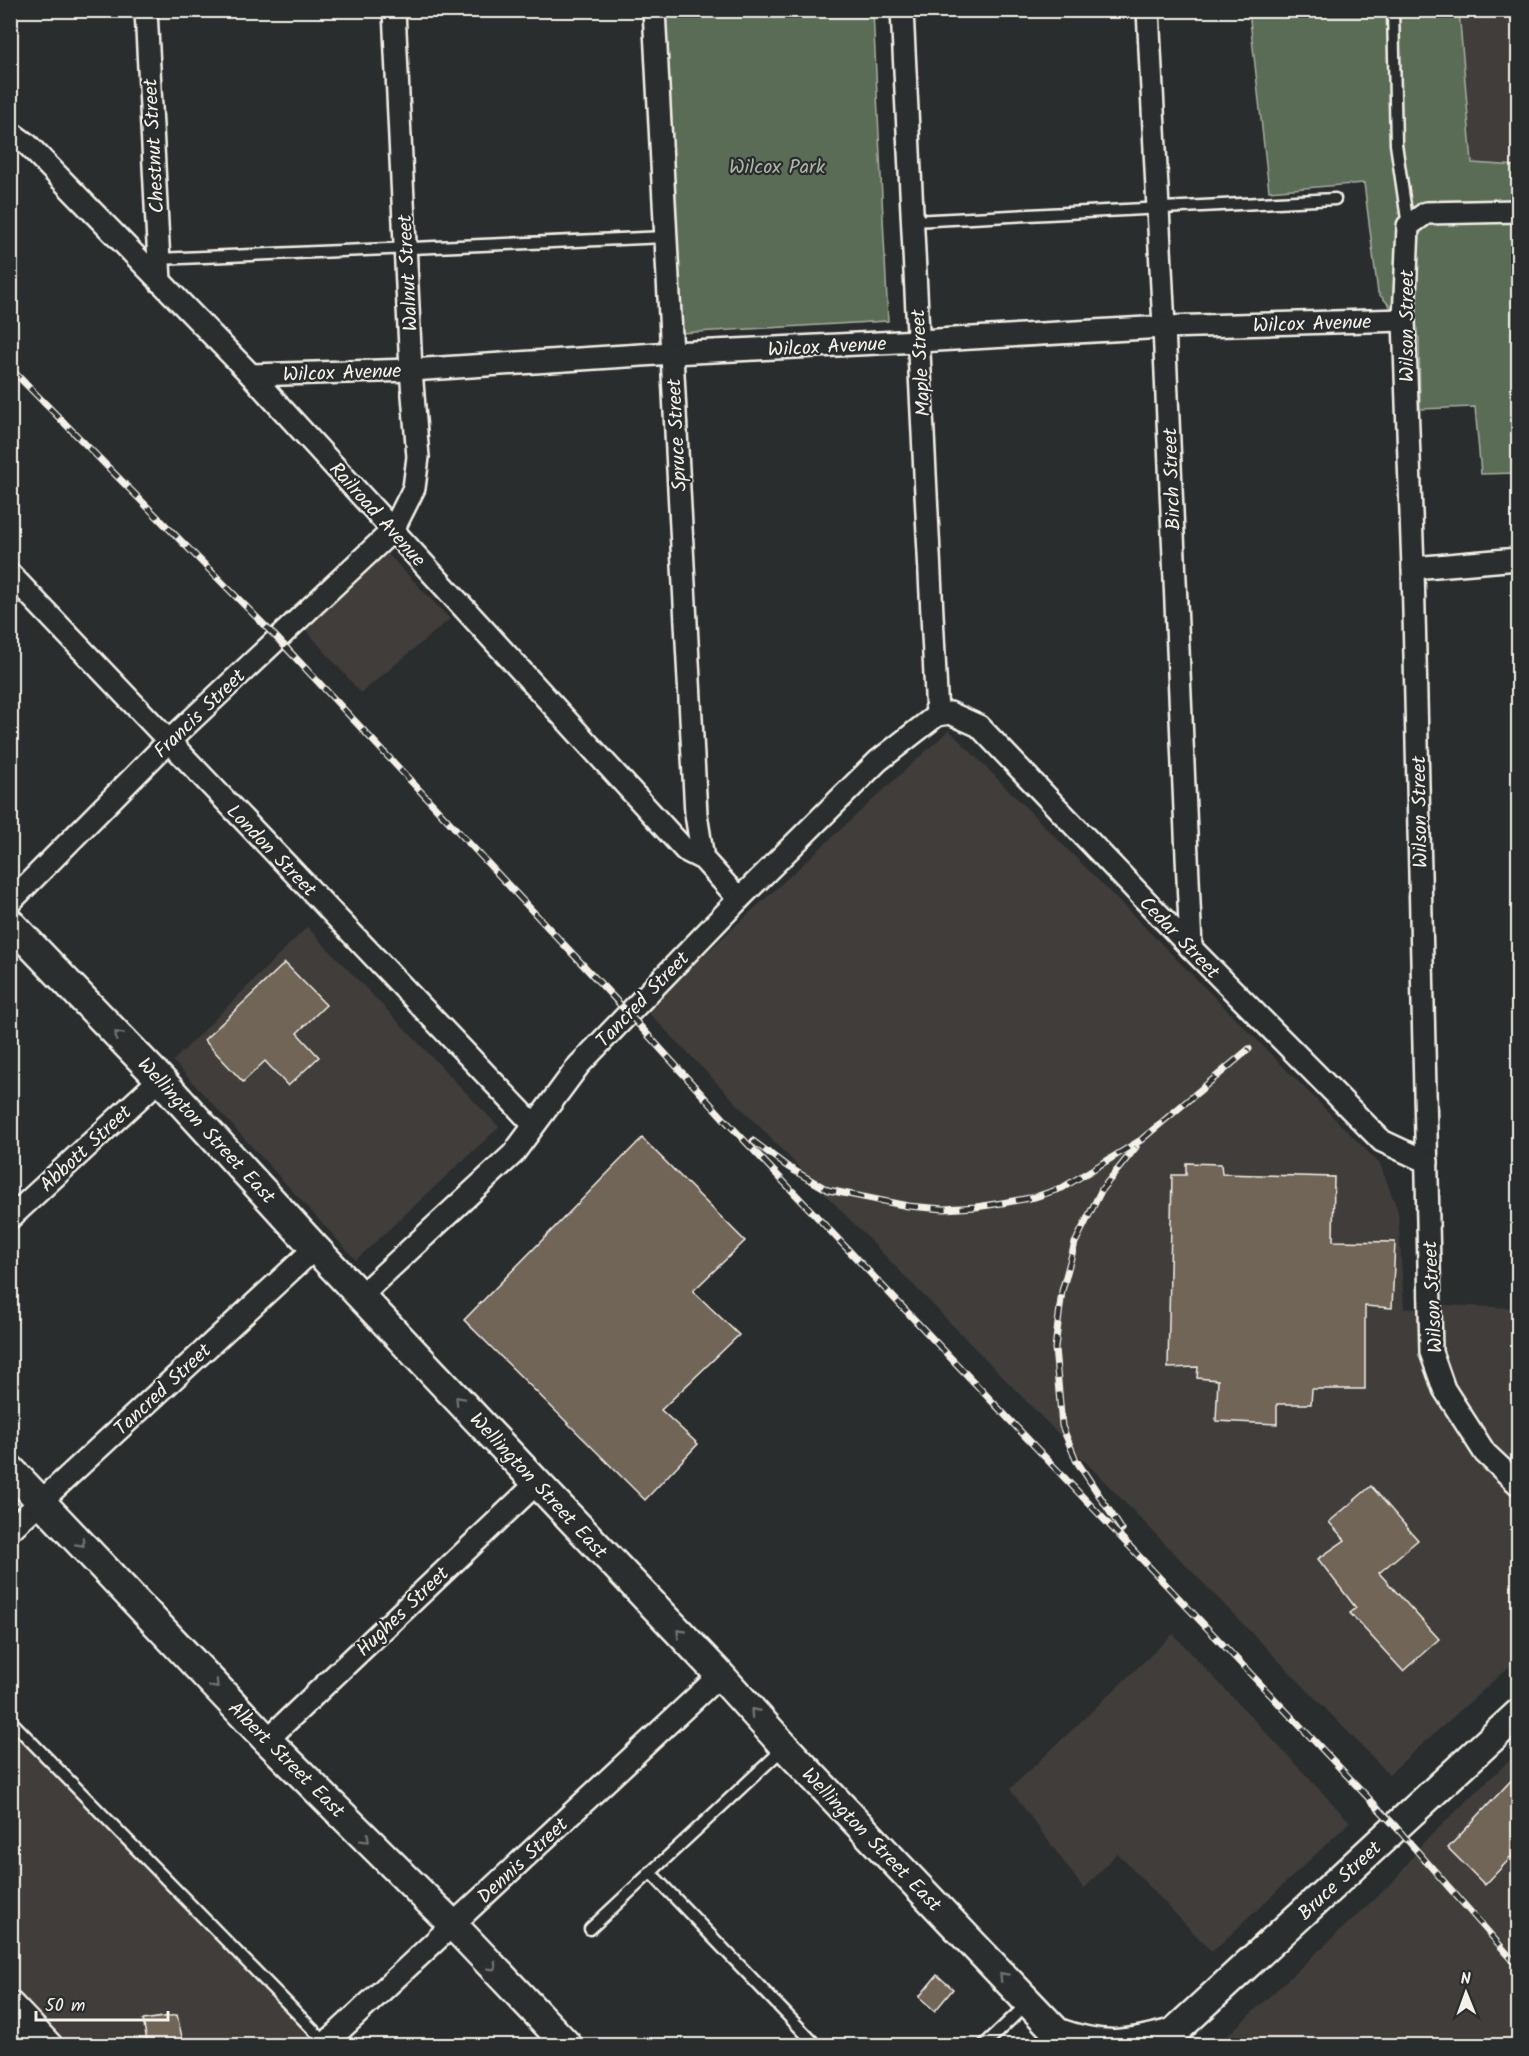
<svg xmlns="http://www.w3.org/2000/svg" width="1529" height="2056" font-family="Kalam,sans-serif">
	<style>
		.built { fill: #3f3e3a }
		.green { fill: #5a6c56; stroke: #a7ae9f; stroke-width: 1.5 }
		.building { fill: #6f6556; stroke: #f4f1e8; stroke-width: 1.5 }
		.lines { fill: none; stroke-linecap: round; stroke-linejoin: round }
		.lane-casing { stroke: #f4f1e8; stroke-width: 15 }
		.street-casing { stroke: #f4f1e8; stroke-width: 26 }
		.secondary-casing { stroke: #f4f1e8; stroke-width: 33 }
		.lane { stroke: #2a2d2e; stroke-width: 10 }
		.street { stroke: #2a2d2e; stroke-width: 21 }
		.secondary { stroke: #2a2d2e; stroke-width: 28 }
		.rail-casing { stroke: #f4f1e8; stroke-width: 7 }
		.rail { stroke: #2a2d2e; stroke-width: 4.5; stroke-dasharray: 14; stroke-linecap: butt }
		.oneway { stroke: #71726f }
		.labels { text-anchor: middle; stroke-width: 4.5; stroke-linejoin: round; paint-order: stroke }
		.street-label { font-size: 20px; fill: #f4f1e8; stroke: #2a2d2e }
		.park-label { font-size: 20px; fill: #afb5a6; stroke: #2a2d2e }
	</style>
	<rect width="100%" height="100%" fill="#2a2d2e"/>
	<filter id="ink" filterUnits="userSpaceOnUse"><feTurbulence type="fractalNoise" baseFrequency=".0167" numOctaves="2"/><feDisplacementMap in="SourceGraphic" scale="12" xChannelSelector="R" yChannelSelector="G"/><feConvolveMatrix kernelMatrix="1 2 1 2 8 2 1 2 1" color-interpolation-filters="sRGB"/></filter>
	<g filter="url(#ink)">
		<!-- built -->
		<g class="built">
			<polygon points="1459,11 1518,11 1518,166 1472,164"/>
			<polygon points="386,552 450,619 361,693 306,630"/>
			<polygon points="949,730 1380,1164 1398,1211 1404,1309 1443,1305 1518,1308 1518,1659 1389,1774 645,1009"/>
			<polygon points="307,927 499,1127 356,1260 173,1061"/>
			<polygon points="1173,1634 1350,1822 1212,1952 1117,1853 1084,1889 1010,1789"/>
			<polygon points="11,1712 330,2045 11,2045"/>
			<polygon points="1518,1752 1518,2045 1216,2046 1396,1879 1424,1842"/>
		</g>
		<!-- green -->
		<g class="green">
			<polygon points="665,11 873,11 888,321 680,333"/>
			<polygon points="1249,11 1459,11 1472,163 1518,166 1518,473 1481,474 1475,407 1420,409 1419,338 1378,293 1364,183 1269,191"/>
		</g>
		<!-- building -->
		<g class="building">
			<polygon points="285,963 326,1005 297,1033 319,1057 288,1086 265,1061 243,1082 204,1040"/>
			<polygon points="642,1138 745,1241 693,1291 739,1335 661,1410 698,1444 645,1500 464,1320"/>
			<polygon points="1186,1163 1221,1164 1222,1174 1334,1177 1333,1241 1395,1242 1392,1308 1365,1306 1365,1389 1312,1389 1311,1404 1277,1404 1277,1424 1216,1421 1218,1380 1197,1378 1198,1367 1168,1368 1172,1175 1186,1175"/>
			<polygon points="1371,1486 1418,1540 1379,1573 1439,1639 1403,1671 1350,1613 1356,1608 1318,1559 1345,1540 1329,1522"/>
			<polygon points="1518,1773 1518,1850 1485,1885 1448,1848"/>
			<polygon points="937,1975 953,1989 935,2011 919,1997"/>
			<polygon points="177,2015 184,2046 148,2046 143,2020"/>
		</g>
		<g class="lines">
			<defs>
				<g id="lane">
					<polyline points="1393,10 1396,144 1408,226"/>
					<polyline points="913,221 1335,199"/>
					<polyline points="157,259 666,237"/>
					<polyline points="10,1720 326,2043"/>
					<polyline points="650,1872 817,2046"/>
					<polyline points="590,1929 785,1747"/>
					<polyline points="983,2046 1028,2003"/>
				</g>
				<g id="street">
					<polyline points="146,10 160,282"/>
					<polyline points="654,10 696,814 703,859"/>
					<polyline points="902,10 937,715"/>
					<polyline points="1148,10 1164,327 1191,948"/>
					<polyline points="10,132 28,145 251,375 685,850 703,859 739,899"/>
					<polyline points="1518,211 1426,213 1408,226 1404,320 1413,568 1431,1352 1444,1389 1485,1453 1518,1484"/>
					<polyline points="251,375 411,370 672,353 919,341 1164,327 1404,320"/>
					<polyline points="1413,568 1518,559"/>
					<polyline points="10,574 534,1125"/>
					<polyline points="10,902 168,742 393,530 414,488 418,457 411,370 394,10"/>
					<polyline points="10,1218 160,1079"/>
					<polyline points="361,1295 513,1154 579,1065 739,899 878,761 937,715 950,713 979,726 1191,948 1382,1141 1427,1162"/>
					<polyline points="10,1530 315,1248"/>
					<polyline points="267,1740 537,1483"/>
					<polyline points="323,2046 720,1675"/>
				</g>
				<g id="secondary">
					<polyline points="10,923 160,1079 315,1248 537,1483 720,1675 785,1747 1070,2046"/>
					<polyline points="10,1469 267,1740 453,1925 568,2046"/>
					<polyline points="10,2006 48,2046"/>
					<path d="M 1058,2033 C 1103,2049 1127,2046 1173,2033"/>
					<polyline points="1159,2046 1518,1714"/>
				</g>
			</defs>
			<!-- lane casing -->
			<use href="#lane" class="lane-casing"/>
			<!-- street casing -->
			<use href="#street" class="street-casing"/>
			<!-- secondary casing -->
			<use href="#secondary" class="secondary-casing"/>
			<!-- lane -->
			<use href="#lane" class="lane"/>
			<!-- street -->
			<use href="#street" class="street"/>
			<!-- secondary -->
			<use href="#secondary" class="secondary"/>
			<defs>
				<g id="rail">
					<polyline points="10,368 277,638 629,1014 725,1120 1396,1827 1518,1966"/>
					<polyline points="753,1141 788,1167 828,1190 908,1206 944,1209 976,1207 1002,1203 1035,1197 1062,1188 1141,1140 1249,1049"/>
					<polyline points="1122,1530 1076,1460 1062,1426 1055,1348 1062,1291 1075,1243 1102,1189 1136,1147"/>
				</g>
			</defs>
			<!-- rail casing -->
			<use href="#rail" class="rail-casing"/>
			<!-- rail -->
			<use href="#rail" class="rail"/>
		</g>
		<!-- one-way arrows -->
		<defs><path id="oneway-chevron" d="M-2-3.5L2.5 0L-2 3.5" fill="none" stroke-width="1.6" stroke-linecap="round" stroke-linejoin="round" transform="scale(1.5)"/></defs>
		<g class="oneway">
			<use href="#oneway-chevron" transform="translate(118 1035) rotate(-134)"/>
			<use href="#oneway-chevron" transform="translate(459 1400) rotate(-133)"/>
			<use href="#oneway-chevron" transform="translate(81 1543) rotate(47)"/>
			<use href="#oneway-chevron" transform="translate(680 1633) rotate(-134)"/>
			<use href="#oneway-chevron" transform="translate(215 1685) rotate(47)"/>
			<use href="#oneway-chevron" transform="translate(754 1712) rotate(-132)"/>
			<use href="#oneway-chevron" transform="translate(366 1839) rotate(45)"/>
			<use href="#oneway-chevron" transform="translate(493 1967) rotate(47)"/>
			<use href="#oneway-chevron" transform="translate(1003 1976) rotate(-133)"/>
		</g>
	</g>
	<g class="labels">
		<!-- street labels -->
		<g class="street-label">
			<text transform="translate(153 146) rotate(-93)" y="7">Chestnut Street</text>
			<text transform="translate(407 273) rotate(-93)" y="7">Walnut Street</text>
			<text transform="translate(1312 323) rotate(-2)" y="7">Wilcox Avenue</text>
			<text transform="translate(1406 326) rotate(-90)" y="7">Wilson Street</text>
			<text transform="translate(827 346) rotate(-3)" y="7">Wilcox Avenue</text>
			<text transform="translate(920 363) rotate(-93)" y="7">Maple Street</text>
			<text transform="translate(342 372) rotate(-2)" y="7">Wilcox Avenue</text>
			<text transform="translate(676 435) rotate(-93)" y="7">Spruce Street</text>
			<text transform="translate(1171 479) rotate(-92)" y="7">Birch Street</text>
			<text transform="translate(378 514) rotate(48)" y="7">Railroad Avenue</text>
			<text transform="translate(199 713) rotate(-44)" y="7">Francis Street</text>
			<text transform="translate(1419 812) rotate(-91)" y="7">Wilson Street</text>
			<text transform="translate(272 850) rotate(46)" y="7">London Street</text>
			<text transform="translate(1180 937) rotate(46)" y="7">Cedar Street</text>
			<text transform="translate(642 999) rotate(-46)" y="7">Tancred Street</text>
			<text transform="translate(207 1130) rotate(47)" y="7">Wellington Street East</text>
			<text transform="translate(85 1148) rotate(-43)" y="7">Abbott Street</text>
			<text transform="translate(1432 1297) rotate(-93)" y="7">Wilson Street</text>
			<text transform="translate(162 1389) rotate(-43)" y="7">Tancred Street</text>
			<text transform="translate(539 1485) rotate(47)" y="7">Wellington Street East</text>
			<text transform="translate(402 1611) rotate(-44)" y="7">Hughes Street</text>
			<text transform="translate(287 1759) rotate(45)" y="7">Albert Street East</text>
			<text transform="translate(872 1839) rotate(46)" y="7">Wellington Street East</text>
			<text transform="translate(522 1860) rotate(-43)" y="7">Dennis Street</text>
			<text transform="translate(1339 1880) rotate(-43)" y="7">Bruce Street</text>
		</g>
		<!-- park labels -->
		<g class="park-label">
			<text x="777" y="173">Wilcox Park</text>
		</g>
	</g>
	<!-- margin -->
	<rect width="1529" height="2056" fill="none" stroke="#2a2d2e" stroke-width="36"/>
	<rect x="18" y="18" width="1493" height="2020" fill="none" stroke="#f4f1e8" stroke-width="2" filter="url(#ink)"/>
	<!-- north arrow -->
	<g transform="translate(1466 1993) rotate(359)" stroke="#2a2d2e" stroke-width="4.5" paint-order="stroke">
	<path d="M0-4.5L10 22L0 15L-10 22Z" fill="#f4f1e8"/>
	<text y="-9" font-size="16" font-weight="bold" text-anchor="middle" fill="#f4f1e8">N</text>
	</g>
	<!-- scale -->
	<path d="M36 2011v9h132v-9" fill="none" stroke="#f4f1e8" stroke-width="3"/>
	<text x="45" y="2011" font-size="18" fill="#f4f1e8" stroke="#2a2d2e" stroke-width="4.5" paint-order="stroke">50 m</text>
</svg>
